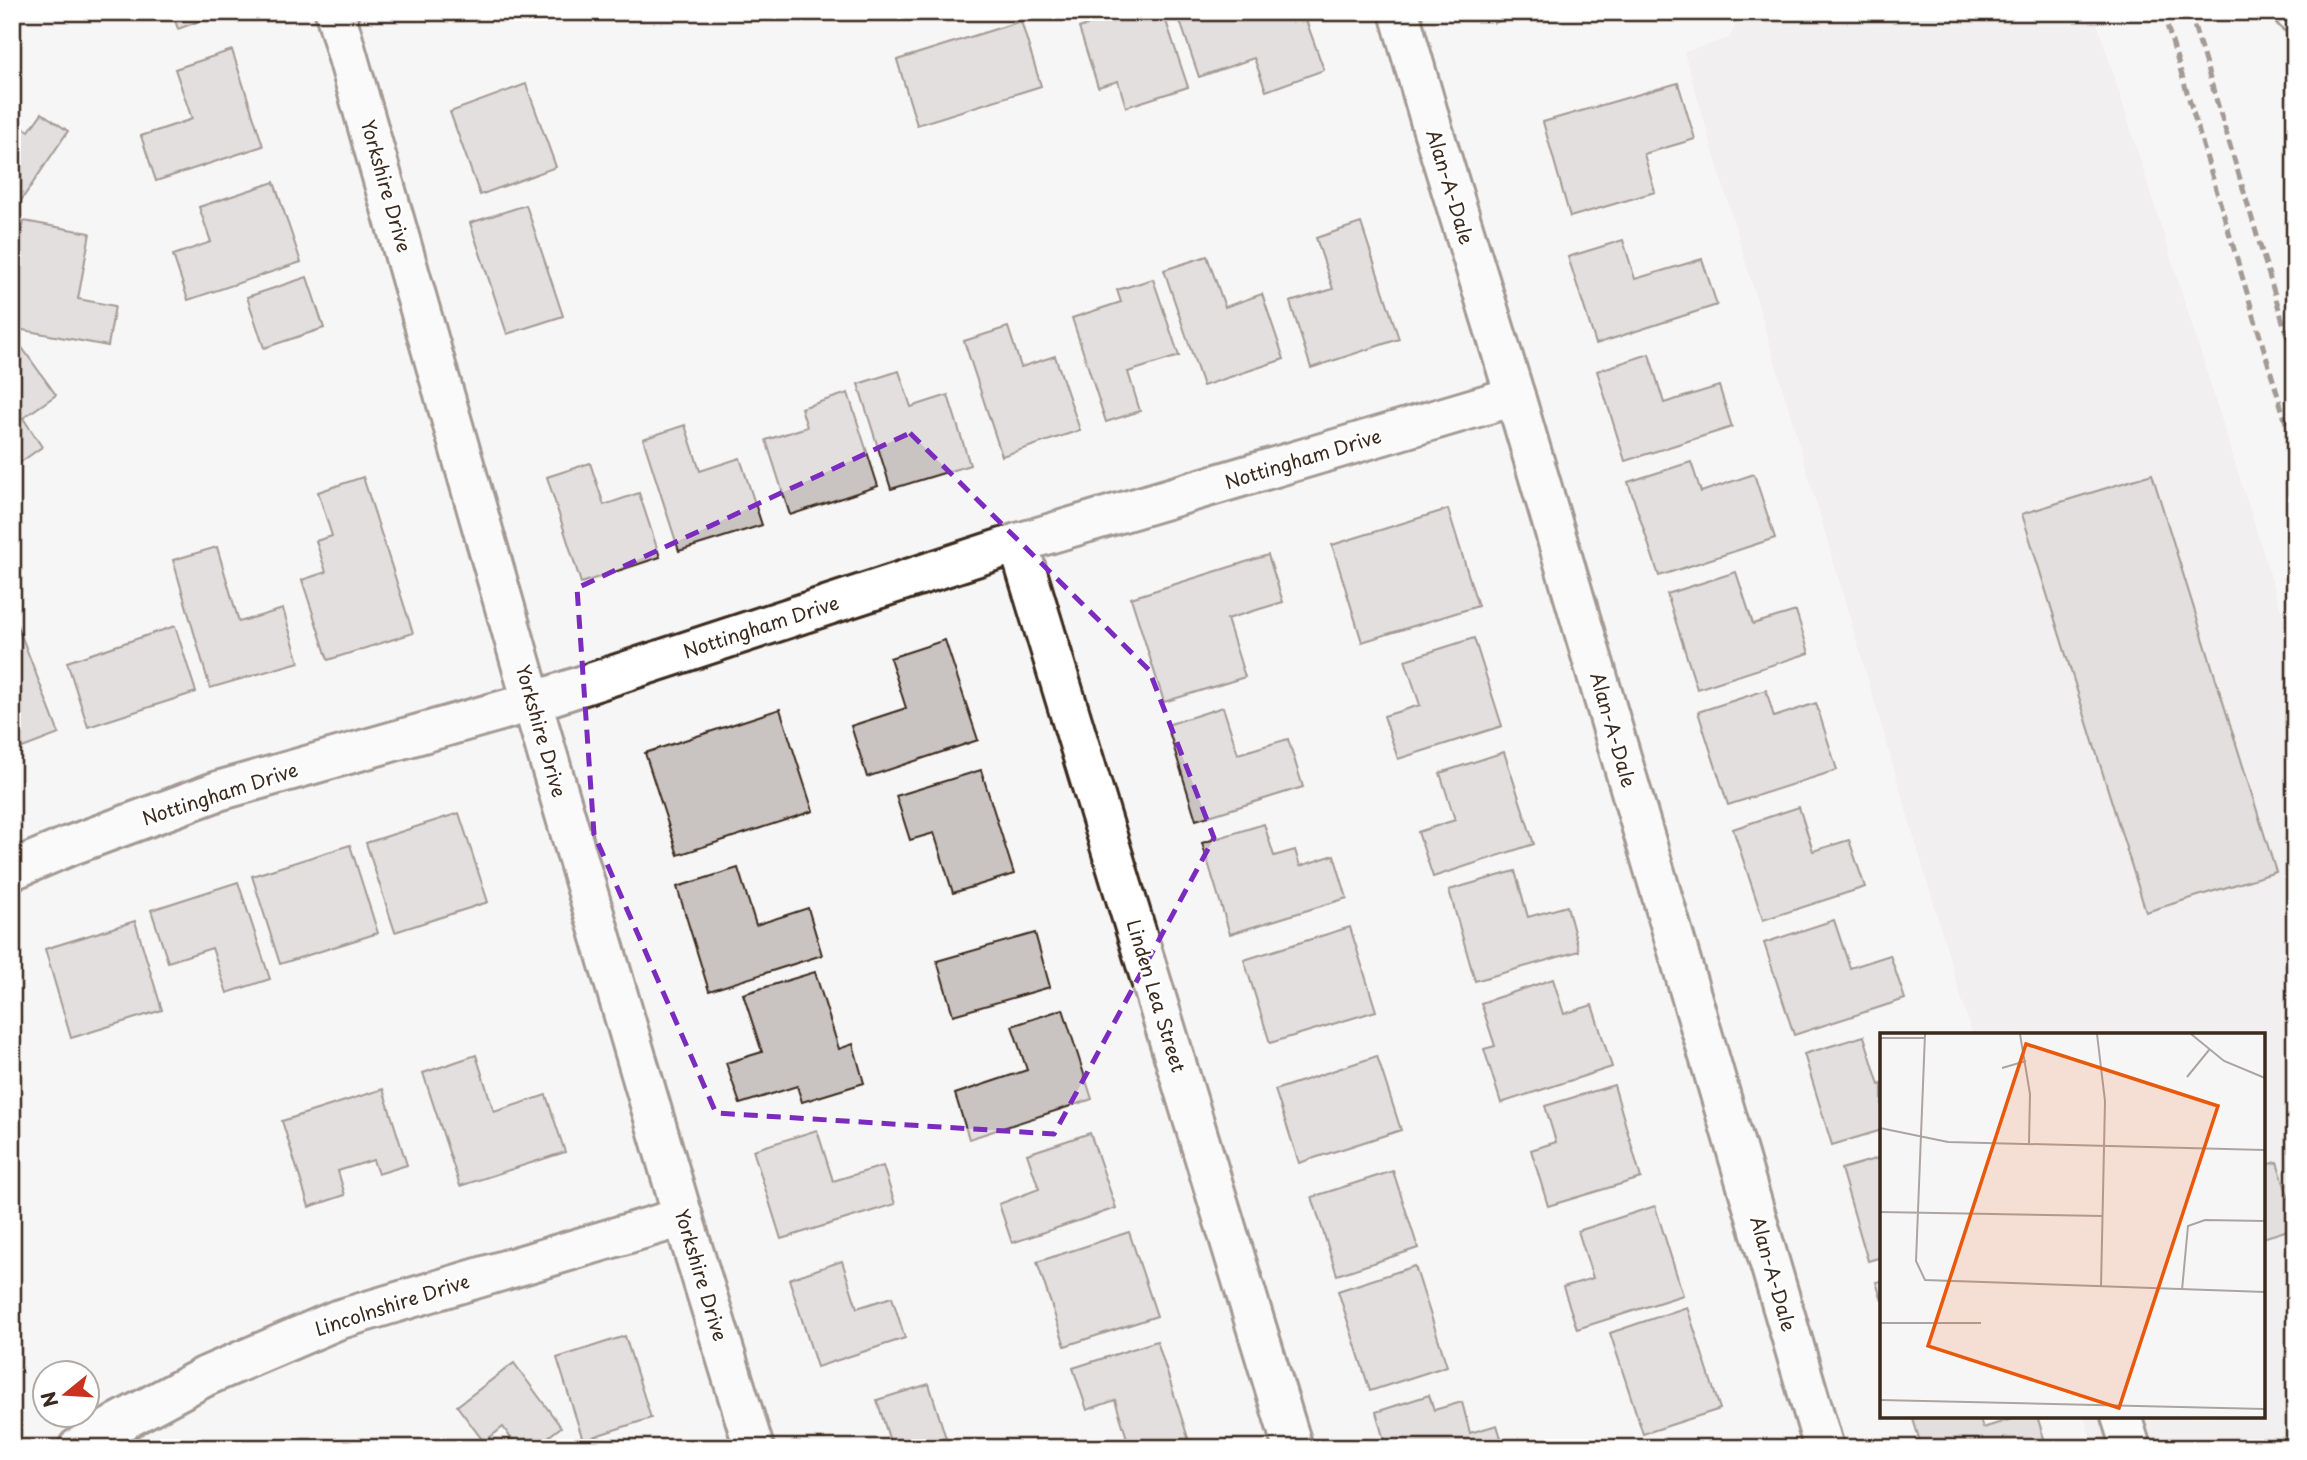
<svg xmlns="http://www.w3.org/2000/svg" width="2307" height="1460" font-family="'Playpen Sans',sans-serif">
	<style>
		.built { fill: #e9e7e6 }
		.building { fill: #c9c3c1; stroke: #3b2a1e; stroke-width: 2 }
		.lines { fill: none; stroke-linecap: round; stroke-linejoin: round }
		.minor-casing { stroke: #3b2a1e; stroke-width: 44 }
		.major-casing { stroke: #3b2a1e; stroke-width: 44 }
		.minor { stroke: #fff; stroke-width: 38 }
		.major { stroke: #fff; stroke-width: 38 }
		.rail { stroke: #3b2a1e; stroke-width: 5; stroke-dasharray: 10 5; stroke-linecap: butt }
		.marked { fill: none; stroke: #7b2cbf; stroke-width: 5; stroke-dasharray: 14 9; stroke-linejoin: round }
		.labels { text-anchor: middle; stroke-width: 5; stroke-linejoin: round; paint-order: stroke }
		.street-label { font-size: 19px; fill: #3b2a1e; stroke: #fff }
		.inset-road { fill: none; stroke: #aca4a0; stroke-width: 2 }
		.view { fill: #e8590c; fill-opacity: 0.15; stroke: #e8590c; stroke-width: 3.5 }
		.inset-edge { fill: none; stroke: #3b2a1e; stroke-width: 3.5 }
	</style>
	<rect width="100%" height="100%" fill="#f7f6f6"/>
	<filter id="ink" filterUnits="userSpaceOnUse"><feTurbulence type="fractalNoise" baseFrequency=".0143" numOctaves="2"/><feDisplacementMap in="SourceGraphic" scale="14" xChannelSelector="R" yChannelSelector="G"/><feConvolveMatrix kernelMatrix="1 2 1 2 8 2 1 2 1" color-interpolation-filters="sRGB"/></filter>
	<g filter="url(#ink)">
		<!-- built -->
		<polygon class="built" points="1743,12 2094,12 2295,654 2295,1448 2093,1448 2084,1416 2263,1416 2263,1035 1972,1035 1684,52 1729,38"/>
		<!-- building -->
		<g class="building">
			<polygon points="172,12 224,12 178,29"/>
			<polygon points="1128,12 1163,12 1188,87 1126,107 1118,81 1098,87 1079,28"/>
			<polygon points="1177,12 1303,12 1324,70 1266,91 1254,58 1199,77"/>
			<polygon points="1491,12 1529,12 1494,23"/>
			<polygon points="1021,21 1041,86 917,125 897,60"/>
			<polygon points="232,50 263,146 156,181 141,136 192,119 175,69"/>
			<polygon points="1678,83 1695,139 1644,154 1655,192 1570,217 1543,122"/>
			<polygon points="526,84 556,167 480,195 450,112"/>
			<polygon points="42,113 68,131 12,214 12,120 29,131"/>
			<polygon points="274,182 301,262 188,300 173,255 211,242 199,207"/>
			<polygon points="526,205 563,316 507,334 470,223"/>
			<polygon points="24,221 90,233 78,299 115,306 108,346 12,328 12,289"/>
			<polygon points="1361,223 1399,339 1311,368 1290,302 1333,289 1316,238"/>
			<polygon points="1623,240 1635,279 1702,259 1717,305 1596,344 1568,257"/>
			<polygon points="1207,256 1225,307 1262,294 1284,359 1203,386 1164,270"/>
			<polygon points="307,277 324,328 264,348 247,297"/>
			<polygon points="1153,279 1179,356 1128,372 1140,411 1106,422 1072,318 1121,302 1117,290"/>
			<polygon points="1008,327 1021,367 1055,356 1080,430 1002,456 964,341"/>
			<polygon points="18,342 56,395 23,418 42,447 12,468 12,345"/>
			<polygon points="1649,354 1664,403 1719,386 1732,427 1625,461 1597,371"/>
			<polygon points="899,371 911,407 948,395 970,465 891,489 858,384"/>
			<polygon points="848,393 878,486 790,515 766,440 807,427 801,408"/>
			<polygon points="685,425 700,471 740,458 762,525 679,551 643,439"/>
			<polygon points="1691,462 1701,492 1754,474 1775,538 1659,576 1628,482"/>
			<polygon points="590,463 604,505 639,493 660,557 581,583 547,477"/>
			<polygon points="2152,474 2276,872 2146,912 2022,514"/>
			<polygon points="363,477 413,633 328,660 302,580 326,572 316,541 332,536 318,492"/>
			<polygon points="1448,509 1478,606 1362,642 1332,545"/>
			<polygon points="217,547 239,622 283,609 299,662 210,688 173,560"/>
			<polygon points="1268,555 1283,602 1227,619 1245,677 1164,702 1131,598"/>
			<polygon points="1736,572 1753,624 1796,611 1809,653 1697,689 1667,594"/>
			<polygon points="15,619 59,734 12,752 12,620"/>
			<polygon points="175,626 196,692 88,727 67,662"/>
			<polygon points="1474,638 1502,726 1398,759 1384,716 1420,705 1405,660"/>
			<polygon points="945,640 978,740 867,777 851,726 906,708 890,658"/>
			<polygon points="1766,690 1774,717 1816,703 1837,770 1728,805 1698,712"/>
			<polygon points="1223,707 1238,754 1288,739 1303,787 1196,820 1167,725"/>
			<polygon points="780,709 813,811 678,855 645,753"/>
			<polygon points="1504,752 1534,844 1433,877 1418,832 1455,820 1440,773"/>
			<polygon points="981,770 1014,874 953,893 934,833 910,840 896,796"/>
			<polygon points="1799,807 1813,851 1849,840 1865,887 1763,920 1733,829"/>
			<polygon points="459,813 488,902 395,932 366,843"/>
			<polygon points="1264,824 1274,856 1295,850 1300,866 1334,855 1347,898 1230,934 1202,843"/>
			<polygon points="350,845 378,933 280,964 252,876"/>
			<polygon points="738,868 756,925 808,908 822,955 709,991 677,887"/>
			<polygon points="1515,871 1528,917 1567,906 1579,951 1475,981 1449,890"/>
			<polygon points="238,882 270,979 227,993 212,948 168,962 151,910"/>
			<polygon points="1834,920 1850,968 1890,955 1905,999 1794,1035 1764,943"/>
			<polygon points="135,921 162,1010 71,1038 45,949"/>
			<polygon points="1350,927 1376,1011 1270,1043 1244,960"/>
			<polygon points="1035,933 1050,987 953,1015 937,961"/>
			<polygon points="815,972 839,1049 853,1044 864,1083 802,1102 797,1086 740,1104 726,1063 762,1052 743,994"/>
			<polygon points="1553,979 1564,1014 1592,1005 1612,1067 1501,1103 1484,1049 1495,1046 1481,1003"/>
			<polygon points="1063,1009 1092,1099 969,1139 955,1094 1027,1070 1012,1026"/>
			<polygon points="1864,1036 1879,1085 1882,1084 1882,1130 1832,1145 1804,1054"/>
			<polygon points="476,1055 494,1112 546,1095 565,1152 460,1186 423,1073"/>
			<polygon points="1377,1056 1401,1130 1299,1163 1275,1090"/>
			<polygon points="1614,1085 1641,1178 1548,1206 1531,1150 1556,1142 1545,1106"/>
			<polygon points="383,1089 407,1165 378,1174 373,1160 338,1171 345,1195 309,1207 282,1121"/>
			<polygon points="817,1130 833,1181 883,1166 895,1204 781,1239 753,1150"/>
			<polygon points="1090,1133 1116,1208 1012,1243 999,1204 1039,1189 1027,1154"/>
			<polygon points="1882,1157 1882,1257 1868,1261 1841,1169"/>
			<polygon points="2277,1162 2295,1217 2295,1228 2263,1238 2263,1166"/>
			<polygon points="1393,1171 1418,1248 1337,1275 1312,1197"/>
			<polygon points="1655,1206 1683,1295 1577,1329 1563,1287 1593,1278 1578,1231"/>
			<polygon points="1129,1232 1157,1316 1065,1346 1037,1262"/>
			<polygon points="842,1261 857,1308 892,1297 905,1338 817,1367 789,1279"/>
			<polygon points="1415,1266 1447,1366 1370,1391 1338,1291"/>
			<polygon points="1882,1281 1882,1301 1876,1282"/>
			<polygon points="1687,1307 1720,1409 1643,1434 1610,1333"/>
			<polygon points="625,1336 651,1418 583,1440 557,1358"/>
			<polygon points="1157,1341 1190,1444 1178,1448 1130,1448 1115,1400 1087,1410 1073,1368"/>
			<polygon points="514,1363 561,1427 534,1448 518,1448 503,1427 484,1442 457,1406"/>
			<polygon points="929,1384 949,1448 892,1448 877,1400"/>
			<polygon points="1429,1395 1434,1410 1462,1402 1470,1433 1497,1425 1504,1448 1386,1448 1376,1412"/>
			<polygon points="1912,1416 1979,1416 1983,1428 2021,1416 2037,1416 2047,1448 1922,1448"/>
			<polygon points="1720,1440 1722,1448 1694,1448"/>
		</g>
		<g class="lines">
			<defs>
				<g id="minor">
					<polyline points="335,12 532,702 683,1217 754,1448"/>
					<polyline points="1399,12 1432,127 1515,396 1824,1448"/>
					<polyline points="1018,543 1293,1448"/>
					<polyline points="12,870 69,846 218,791 532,702 1018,543 1515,396"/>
					<polyline points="2121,1416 2131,1448"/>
					<polyline points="78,1448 120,1422 206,1376 337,1320 683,1217"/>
				</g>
				<polyline id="major" points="2294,12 2295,13"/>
			</defs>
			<!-- minor casing -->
			<use href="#minor" class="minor-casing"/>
			<!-- major casing -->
			<use href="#major" class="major-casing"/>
			<!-- minor -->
			<use href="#minor" class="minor"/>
			<!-- major -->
			<use href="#major" class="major"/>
			<!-- rail -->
			<g class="rail">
				<polyline points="2163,12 2295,453"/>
				<polyline points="2190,12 2295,362"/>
			</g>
		</g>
	</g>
	<!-- marked area -->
	<path d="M0 0H2307V1460H0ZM 910,433 L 1149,670 L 1214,838 L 1054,1134 L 716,1113 L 594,834 L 577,588 Z" fill="#f7f6f6" fill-opacity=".55" fill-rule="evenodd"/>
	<path class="marked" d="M 910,433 L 1149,670 L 1214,838 L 1054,1134 L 716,1113 L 594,834 L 577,588 Z"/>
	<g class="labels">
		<!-- street labels -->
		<g class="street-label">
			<text transform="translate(386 186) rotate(74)" y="7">Yorkshire Drive</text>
			<text transform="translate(1450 187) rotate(73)" y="7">Alan-A-Dale</text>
			<text transform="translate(1303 459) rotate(-17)" y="7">Nottingham Drive</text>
			<text transform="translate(761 627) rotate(-18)" y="7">Nottingham Drive</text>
			<text transform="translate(1613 730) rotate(74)" y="7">Alan-A-Dale</text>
			<text transform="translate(541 731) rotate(74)" y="7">Yorkshire Drive</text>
			<text transform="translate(220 794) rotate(-18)" y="7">Nottingham Drive</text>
			<text transform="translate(1156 996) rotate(73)" y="7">Linden Lea Street</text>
			<text transform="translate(1773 1274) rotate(74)" y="7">Alan-A-Dale</text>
			<text transform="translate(701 1275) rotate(73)" y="7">Yorkshire Drive</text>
			<text transform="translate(392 1305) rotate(-18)" y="7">Lincolnshire Drive</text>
		</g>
	</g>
	<!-- overview -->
	<g transform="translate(1880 1033)">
		<rect width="385" height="385" fill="#f7f6f6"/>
		<path class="inset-road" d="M 45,1 L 36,228 L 45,247 L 385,259M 140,1 L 150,61 L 149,110M 217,1 L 225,68 L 221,254M 311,1 L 344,28 L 385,45M 0,5 L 45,5M 122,35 L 146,28M 307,44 L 329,17M 0,95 L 68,109 L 385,117M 0,179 L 223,183M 302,257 L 308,193 L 325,187 L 385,188M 0,290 L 101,290M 0,367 L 385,376"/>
		<path class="view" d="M 146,11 L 338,73 L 239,375 L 48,313 Z"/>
		<rect width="385" height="385" class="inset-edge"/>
	</g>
	<!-- margin -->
	<rect width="2307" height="1460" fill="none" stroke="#fff" stroke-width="42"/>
	<rect x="21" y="21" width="2265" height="1418" fill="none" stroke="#3b2a1e" stroke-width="2.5" filter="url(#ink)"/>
	<!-- north arrow -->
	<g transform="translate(66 1394) rotate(252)"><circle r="33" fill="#ffffff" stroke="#b1aaa5" stroke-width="2"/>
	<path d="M0-5L12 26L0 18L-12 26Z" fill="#c8321e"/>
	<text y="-10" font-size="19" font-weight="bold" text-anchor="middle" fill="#3b2a1e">N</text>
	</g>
</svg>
